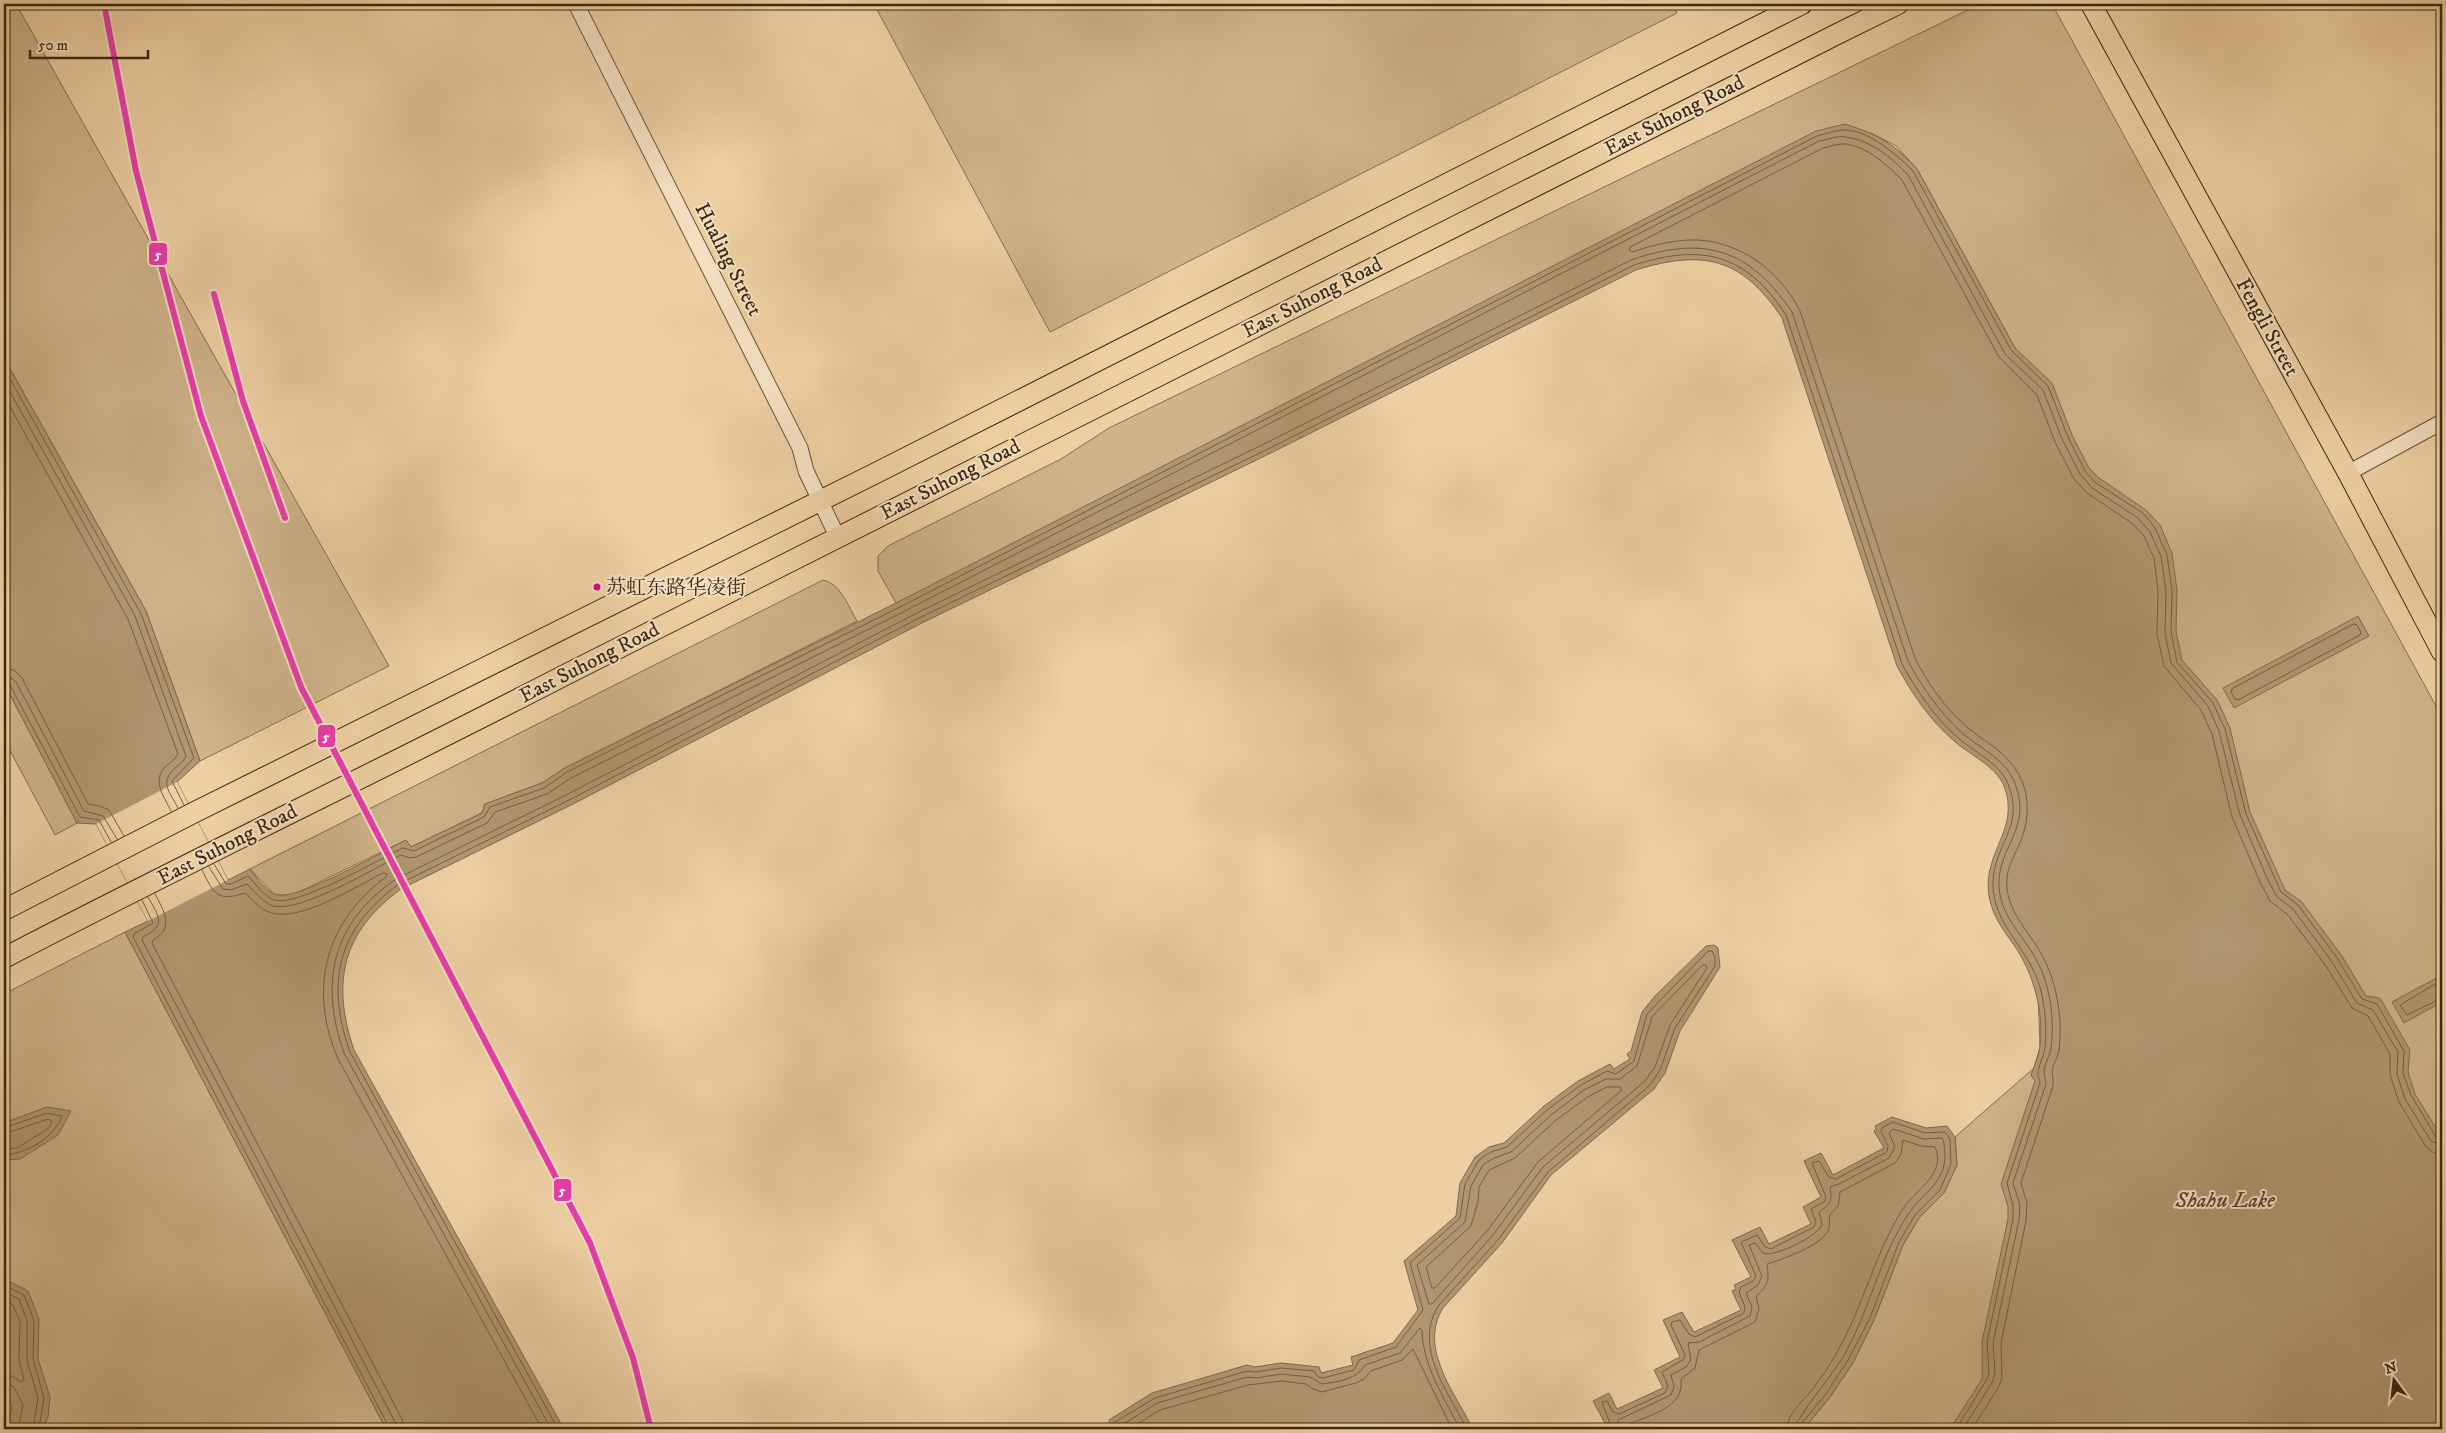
<svg xmlns="http://www.w3.org/2000/svg" width="2446" height="1433" font-family="'IM FELL DW Pica','Noto Serif SC',serif">
	<style>
		.green { fill: #cfb38a; stroke: #846e4e }
		.water { fill: #b19771; stroke: #816b4b }
		.pier { fill: #eed0a3 }
		.lines { fill: none; stroke-linecap: round; stroke-linejoin: round }
		.shore { stroke: #766041; stroke-width: 1 }
		.minor-casing { stroke: #675236; stroke-width: 17 }
		.major-casing { stroke: #3a2811; stroke-width: 22 }
		.minor { stroke: #f4e0c3; stroke-width: 15 }
		.major { stroke: #eed0a3; stroke-width: 20 }
		.metro-1-casing { stroke: #f4e0c3; stroke-width: 10 }
		.metro-1 { stroke: #e93cac; stroke-width: 6 }
		.bus-dot { fill: #e5007d; stroke: #f4e0c3; stroke-width: 2 }
		.labels { text-anchor: middle; stroke-width: 4; stroke-linejoin: round; paint-order: stroke }
		.bus-label { font-size: 20px; fill: #3a2811; stroke: #f4e0c3; text-anchor: start }
		.street-label { font-size: 21px; fill: #3a2811; stroke: #f4e0c3 }
		.water-label { font-size: 22px; font-style: italic; fill: #5e492e; stroke: #f4e0c3 }
		.line-badge { stroke: #f4e0c3; stroke-width: 2 }
		.badge-label { font-size: 14px; text-anchor: middle; font-weight: bold; fill: #fff }
	</style>
	<rect width="100%" height="100%" fill="#eed0a3"/>
	<filter id="stains"><feTurbulence type="fractalNoise" baseFrequency=".004" numOctaves="4"/><feColorMatrix values="0 0 0 0 .2 0 0 0 0 .09 0 0 0 0 .02 0 0 0 .5 -.17"/></filter>
	<radialGradient id="worn" r=".72"><stop offset=".6" stop-color="#630" stop-opacity="0"/><stop offset="1" stop-color="#630" stop-opacity=".3"/></radialGradient>
	<!-- green -->
	<g class="green">
		<polygon points="4,4 16,4 389,666 200,761 146,611 4,358"/>
		<polygon points="874,4 1672,4 1677,13 1050,332"/>
		<polygon points="1980,4 2052,4 2442,717 2442,1429 1804,1429 1830,1397 1853,1362 1874,1320 1903,1245 1919,1218 1944,1193 1957,1165 1955,1137 2034,1068 2040,1047 2015,348 1917,169 1896,146 1871,133 896,603 878,571 878,556 888,546 1061,459 1109,428"/>
		<path d="M 823,580 C 841,584 848,606 857,621 L 565,768 L 542,783 L 485,804 L 482,813 L 411,847 L 406,840 L 293,895 L 275,895 L 250,869 Z"/>
		<polygon points="4,683 77,823 55,835 6,743 4,744"/>
		<polygon points="125,932 145,970 386,1429 4,1429 4,994"/>
	</g>
	<!-- water -->
	<g class="water">
		<path d="M 1845,124 C 1879,135 1893,143 1917,169 L 2015,348 L 2052,383 L 2072,435 L 2089,468 L 2099,478 L 2146,510 L 2160,525 L 2172,553 L 2177,590 L 2176,631 L 2182,660 L 2217,700 L 2230,728 L 2250,812 L 2285,890 L 2301,901 L 2342,956 L 2366,996 L 2380,998 L 2410,1050 L 2408,1072 L 2415,1094 L 2442,1138 L 2442,1429 L 1950,1429 L 1982,1379 L 1982,1342 L 2008,1219 L 2008,1207 L 2001,1184 L 2035,1081 L 2031,1075 C 2034,1066 2039,1056 2040,1046 C 2044,1012 2034,974 2014,945 C 2002,928 1993,917 1989,896 C 1982,852 2021,829 2004,786 C 1996,766 1970,755 1954,741 C 1930,720 1912,694 1897,666 L 1782,318 C 1742,258 1704,249 1636,270 L 1271,453 L 922,623 L 571,805 L 401,889 C 342,932 331,982 354,1050 L 564,1429 L 386,1429 L 125,932 L 148,921 L 96,824 L 77,823 L 4,683 L 4,358 L 146,611 L 200,761 L 177,782 L 228,880 L 250,869 C 257,878 267,893 278,895 C 298,900 384,851 406,840 L 411,847 L 482,813 L 485,804 L 542,783 L 565,768 L 896,603 L 1816,131 Z"/>
		<polygon points="2358,616 2369,636 2234,708 2223,688"/>
		<path d="M 1714,945 L 1718,948 L 1720,967 L 1680,1031 L 1665,1073 L 1654,1089 L 1551,1175 L 1502,1243 L 1443,1308 C 1418,1348 1455,1393 1473,1429 L 1106,1429 L 1110,1428 L 1109,1420 L 1152,1393 L 1247,1365 L 1255,1367 L 1281,1363 L 1319,1367 L 1321,1373 L 1353,1365 L 1351,1357 L 1393,1343 L 1418,1310 L 1404,1261 L 1456,1216 L 1460,1183 L 1475,1157 L 1489,1147 L 1504,1143 L 1544,1106 L 1578,1081 L 1610,1064 L 1614,1069 L 1630,1059 L 1627,1054 L 1631,1051 L 1642,1012 L 1655,996 L 1706,946 Z"/>
		<polygon points="2442,975 2442,1002 2404,1023 2392,1002"/>
		<polygon points="47,1107 71,1111 58,1135 20,1159 4,1160 4,1123"/>
		<polygon points="1892,1117 1926,1128 1947,1126 1955,1137 1957,1165 1944,1193 1919,1218 1903,1245 1874,1320 1853,1363 1830,1397 1804,1429 1608,1429 1593,1401 1609,1393 1617,1409 1663,1388 1654,1370 1680,1357 1663,1320 1682,1312 1694,1332 1741,1310 1732,1291 1736,1289 1734,1285 1751,1277 1732,1240 1760,1227 1769,1244 1811,1224 1803,1207 1821,1197 1804,1161 1821,1153 1833,1175 1884,1148 1874,1131 1876,1129 1875,1126"/>
		<polygon points="5,1279 28,1291 39,1319 38,1359 50,1397 48,1417 43,1429 7,1429 12,1406 4,1390"/>
	</g>
	<!-- pier -->
	<polygon class="pier" points="177,782 228,880 148,921 96,824"/>
	<g class="lines">
		<!-- shore -->
		<g class="shore">
			<polyline points="4,368 141,614 194,758 172,781 184,805"/>
			<path d="M 4,381 L 135,616 L 186,756 C 184,761 180,764 175,768 C 159,783 170,792 178,808"/>
			<path d="M 4,396 L 128,619 L 178,754 C 175,760 169,763 164,768 C 152,782 165,798 171,811"/>
			<polygon points="2354,624 2357,625 2361,632 2360,635 2238,700 2235,699 2231,692 2232,689"/>
			<polyline points="4,668 14,670 22,678 88,804 100,806 109,810 124,836"/>
			<polyline points="4,676 10,677 16,682 84,811 103,816 117,839"/>
			<polyline points="4,682 10,685 80,817 99,820 111,842"/>
			<path d="M 214,864 L 226,884 L 231,884 L 248,876 C 256,884 264,896 274,900 C 295,908 380,859 403,848 L 414,851 L 484,817 L 490,807 L 544,788 L 567,772 L 898,608 L 1817,136 C 1825,134 1836,130 1844,130 C 1869,130 1897,155 1913,171 L 2011,350 L 2048,386 L 2068,437 L 2085,471 L 2096,483 L 2143,513 L 2155,528 L 2167,555 L 2172,591 L 2171,632 L 2177,662 L 2213,703 L 2225,729 L 2246,814 L 2281,892 L 2298,905 L 2337,958 L 2362,999 L 2377,1004 L 2404,1051 L 2403,1073 L 2411,1095 L 2436,1137 L 2442,1140"/>
			<path d="M 209,867 L 223,889 L 231,890 L 247,884 C 254,891 264,903 273,906 C 300,913 375,868 401,855 L 410,858 L 416,857 L 487,823 L 495,812 L 547,794 L 571,778 L 901,613 L 1819,141 C 1827,140 1838,135 1846,137 C 1872,141 1891,157 1908,175 L 2005,354 L 2043,390 L 2062,439 L 2080,474 L 2092,488 L 2138,518 L 2150,532 L 2161,556 L 2166,591 L 2165,633 L 2171,663 L 2208,706 L 2219,731 L 2240,815 L 2267,878 L 2277,897 L 2293,909 L 2332,962 L 2357,1003 L 2373,1010 L 2398,1052 L 2397,1074 L 2405,1099 L 2431,1141 L 2442,1146"/>
			<path d="M 202,870 C 214,894 217,902 245,893 C 252,899 260,909 269,912 C 298,924 356,886 383,873 L 387,874 L 386,877 C 325,922 308,989 338,1059 L 542,1429"/>
			<path d="M 155,894 C 164,911 175,928 153,940 L 152,943 L 402,1419 L 404,1429"/>
			<path d="M 148,897 C 159,917 167,925 143,937 L 142,940 L 395,1422 L 397,1429"/>
			<polyline points="142,900 153,923 134,934 133,937 390,1429"/>
			<polygon points="1703,965 1706,965 1707,968 1670,1025 1655,1067 1645,1081 1543,1167 1493,1235 1432,1304 1429,1304 1417,1265 1465,1222 1471,1186 1483,1165 1494,1158 1511,1152 1551,1115 1584,1090 1606,1079 1620,1079 1637,1066 1652,1017"/>
			<polyline points="2442,980 2400,1005 2407,1015 2442,998"/>
			<polygon points="1607,1087 1620,1087 1622,1090 1538,1162 1487,1231 1435,1288 1432,1288 1426,1267 1471,1226 1478,1201 1479,1187 1489,1170 1515,1158 1556,1120 1588,1097"/>
			<path d="M 4,1128 L 47,1113 L 62,1116 C 54,1138 26,1154 4,1155"/>
			<polyline points="4,1134 48,1119 52,1121 49,1128 17,1148 4,1149"/>
			<polyline points="4,1285 24,1295 34,1320 33,1359 44,1398 39,1429"/>
			<polyline points="4,1292 19,1299 27,1321 27,1360 38,1398 33,1429"/>
			<polyline points="4,1300 13,1305 20,1322 19,1359 24,1380 21,1382 12,1376 4,1375"/>
			<polyline points="4,1382 14,1387 23,1405 18,1429"/>
			<path d="M 551,1429 L 344,1053 C 319,982 332,923 396,879 L 566,795 L 917,613 L 1266,443 L 1631,260 C 1703,235 1749,248 1792,312 L 1908,661 C 1922,687 1938,710 1960,731 C 1978,748 2004,757 2014,781 C 2034,828 1997,846 1999,887 C 2001,917 2023,935 2036,959 C 2050,984 2055,1020 2051,1048 C 2050,1056 2043,1066 2044,1073 C 2045,1078 2046,1080 2046,1084 L 2013,1183 L 2020,1205 L 2019,1220 L 1993,1343 L 1995,1372 L 1993,1381 L 1963,1429"/>
			<path d="M 558,1429 L 350,1052 C 325,982 338,928 399,884 L 569,800 L 919,618 L 1268,449 L 1634,265 C 1703,243 1746,254 1786,315 L 1902,664 C 1917,691 1933,715 1956,736 C 1973,752 1999,762 2008,784 C 2026,827 1992,846 1993,885 C 1993,924 2029,949 2040,987 C 2045,1005 2047,1028 2045,1047 C 2044,1056 2039,1064 2038,1072 C 2037,1076 2040,1079 2040,1083 L 2007,1183 L 2013,1206 L 2013,1219 L 1987,1342 L 1989,1373 L 1986,1381 L 1956,1429"/>
			<path d="M 1114,1429 L 1115,1422 L 1155,1398 L 1247,1371 L 1256,1372 L 1281,1368 L 1314,1371 L 1318,1377 L 1323,1378 L 1354,1370 L 1359,1360 L 1396,1347 L 1423,1310 L 1410,1263 L 1460,1218 L 1465,1184 L 1479,1160 L 1491,1152 L 1507,1147 L 1547,1110 L 1581,1085 L 1607,1071 L 1616,1074 L 1634,1061 L 1647,1014 L 1708,951 L 1712,951 L 1715,957 L 1715,966 L 1675,1028 L 1660,1070 L 1650,1085 L 1548,1172 L 1498,1240 L 1439,1305 C 1412,1346 1448,1392 1467,1429"/>
			<path d="M 1121,1429 L 1122,1425 L 1157,1403 L 1247,1377 L 1256,1378 L 1281,1374 L 1310,1377 L 1322,1384 C 1337,1382 1358,1379 1365,1365 L 1400,1353 L 1420,1328 L 1422,1330 C 1423,1367 1444,1397 1460,1429"/>
			<polyline points="1129,1429 1160,1410 1248,1385 1282,1381 1306,1384 1313,1389 1322,1392 1356,1383 1364,1379 1371,1371 1402,1360 1413,1349 1452,1429"/>
			<polyline points="1612,1429 1602,1402 1607,1401 1613,1412 1619,1414 1665,1393 1668,1386 1662,1372 1684,1359 1685,1355 1671,1325 1672,1322 1680,1320 1689,1334 1695,1337 1744,1313 1745,1307 1739,1292 1741,1287 1753,1281 1756,1276 1741,1242 1757,1235 1765,1247 1771,1249 1814,1227 1816,1222 1811,1209 1824,1202 1826,1197 1812,1163 1819,1161 1829,1177 1836,1179 1887,1152 1888,1146 1881,1131 1882,1128 1893,1122 1925,1133 1945,1132 1950,1139 1951,1164 1940,1190 1915,1215 1899,1242 1870,1318 1848,1360 1826,1394 1801,1424 1800,1429"/>
			<path d="M 1618,1429 L 1618,1420 L 1671,1395 L 1674,1387 L 1671,1375 L 1686,1367 L 1691,1360 L 1688,1343 L 1699,1342 L 1750,1316 L 1752,1307 L 1746,1293 L 1758,1285 L 1762,1276 L 1749,1245 L 1755,1243 L 1763,1253 C 1774,1258 1819,1236 1822,1224 L 1819,1212 C 1831,1204 1832,1201 1830,1187 L 1839,1184 L 1889,1158 L 1895,1147 L 1889,1133 L 1893,1129 L 1924,1139 L 1942,1138 C 1945,1143 1944,1148 1945,1153 C 1946,1183 1924,1191 1909,1213 C 1879,1257 1870,1311 1843,1357 C 1835,1371 1795,1420 1794,1429"/>
			<path d="M 1625,1429 L 1627,1425 C 1649,1415 1685,1408 1681,1379 L 1695,1368 L 1699,1350 L 1755,1322 L 1759,1309 L 1756,1296 C 1769,1286 1769,1279 1767,1264 C 1781,1260 1816,1247 1825,1235 C 1830,1229 1830,1223 1829,1216 L 1838,1206 L 1840,1192 L 1895,1163 L 1901,1154 L 1903,1140 L 1921,1146 L 1935,1147 C 1947,1174 1915,1190 1902,1210 C 1874,1255 1863,1308 1836,1354 C 1830,1365 1822,1376 1815,1386 C 1806,1399 1787,1412 1787,1429"/>
			<path d="M 1972,1429 L 1998,1388 L 2002,1378 L 2001,1343 L 2026,1221 L 2027,1203 L 2021,1183 L 2053,1086 C 2054,1081 2052,1077 2052,1071 C 2053,1064 2058,1057 2059,1050 C 2063,1020 2057,983 2043,957 C 2031,933 2010,916 2007,888 C 2005,871 2013,859 2019,845 C 2029,823 2031,797 2019,775 C 2008,753 1986,743 1967,727 C 1945,708 1928,684 1915,658 L 1800,311 C 1780,270 1736,238 1689,240 C 1669,241 1651,246 1632,252 L 1629,250 L 1630,247 L 1823,148 C 1829,147 1839,143 1846,144 C 1869,148 1886,164 1902,180 L 1999,357 L 2037,395 L 2055,442 L 2074,479 L 2087,493 L 2133,524 L 2144,536 L 2154,558 L 2158,591 L 2157,634 L 2164,666 L 2201,710 L 2212,734 L 2232,817 L 2260,882 L 2270,901 L 2288,915 L 2326,966 L 2352,1008 L 2368,1016 L 2390,1054 L 2390,1075 L 2399,1102 L 2426,1147 L 2434,1153 L 2442,1154"/>
		</g>
		<defs>
			<g id="minor">
				<polyline points="576,4 800,448 806,471 837,536"/>
				<polyline points="2348,473 2442,422"/>
			</g>
			<g id="major">
				<polyline points="2091,4 2348,473 2442,652"/>
				<polyline points="4,910 193,813 876,473 1802,4"/>
				<path d="M 4,958 C 190,861 379,771 565,675 C 1008,448 1452,224 1898,4"/>
			</g>
		</defs>
		<!-- minor casing -->
		<use href="#minor" class="minor-casing"/>
		<!-- major casing -->
		<use href="#major" class="major-casing"/>
		<!-- minor -->
		<use href="#minor" class="minor"/>
		<!-- major -->
		<use href="#major" class="major"/>
		<defs>
			<g id="metro-1">
				<polyline points="104,4 136,171 201,416 301,687 590,1243 633,1358 651,1429"/>
				<polyline points="214,294 243,401 285,518"/>
			</g>
		</defs>
		<!-- metro-1 casing -->
		<use href="#metro-1" class="metro-1-casing"/>
		<!-- metro-1 -->
		<use href="#metro-1" class="metro-1"/>
	</g>
	<!-- markers -->
	<circle class="bus-dot" cx="597" cy="587" r="4.5"/>
	<g class="labels">
		<!-- bus labels -->
		<g class="bus-label">
			<text x="606" y="594">苏虹东路华凌街</text>
		</g>
		<!-- street labels -->
		<g class="street-label">
			<text transform="translate(1674 115) rotate(-27)" y="7">East Suhong Road</text>
			<text transform="translate(729 259) rotate(63)" y="7">Hualing Street</text>
			<text transform="translate(1312 297) rotate(-27)" y="7">East Suhong Road</text>
			<text transform="translate(2268 327) rotate(61)" y="7">Fengli Street</text>
			<text transform="translate(950 479) rotate(-27)" y="7">East Suhong Road</text>
			<text transform="translate(589 662) rotate(-27)" y="7">East Suhong Road</text>
			<text transform="translate(227 844) rotate(-27)" y="7">East Suhong Road</text>
		</g>
		<!-- water labels -->
		<g class="water-label">
			<text x="2225" y="1207">Shahu Lake</text>
		</g>
	</g>
	<g class="line-badge">
		<rect x="148" y="242" width="20" height="24" rx="5" fill="#e93cac"/>
		<rect x="317" y="724" width="19" height="24" rx="5" fill="#e93cac"/>
		<rect x="553" y="1178" width="19" height="24" rx="5" fill="#e93cac"/>
	</g>
	<g class="badge-label">
		<text x="158" y="259">5</text>
		<text x="326" y="741">5</text>
		<text x="562" y="1195">5</text>
	</g>
	<!-- margin -->
	<rect width="2446" height="1433" fill="none" stroke="#eed0a3" stroke-width="20"/>
	<rect x="5" y="5" width="2436" height="1423" fill="none" stroke="#3a2811" stroke-width="2.5"/>
	<rect x="10" y="10" width="2426" height="1413" fill="none" stroke="#3a2811"/>
	<!-- north arrow -->
	<g transform="translate(2394 1380) rotate(345)" stroke="#f4e0c3" stroke-width="4" paint-order="stroke">
	<path d="M0-4L9 19L0 12L-9 19Z" fill="#3a2811"/>
	<text y="-8" font-size="14" font-weight="bold" text-anchor="middle" fill="#3a2811">N</text>
	</g>
	<!-- scale -->
	<path d="M30 50v8h118v-8" fill="none" stroke="#3a2811" stroke-width="2.5"/>
	<text x="38" y="50" font-size="15" fill="#3a2811" stroke="#f4e0c3" stroke-width="4" paint-order="stroke">50 m</text>
	<rect width="100%" height="100%" filter="url(#stains)"/>
	<rect width="100%" height="100%" fill="url(#worn)"/>
</svg>
